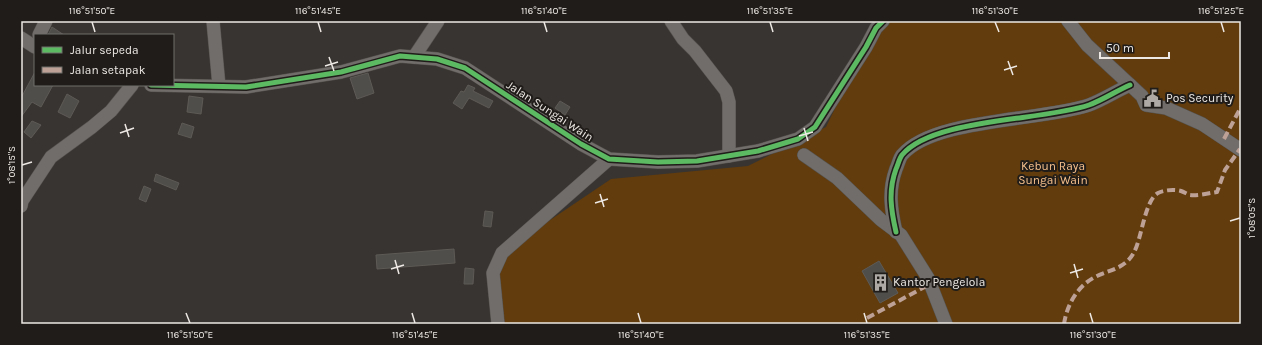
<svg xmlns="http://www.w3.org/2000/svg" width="1262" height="345" font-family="Karla,sans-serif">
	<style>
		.green { fill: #623c0c }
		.building { fill: #504e4b; stroke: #5d5a56 }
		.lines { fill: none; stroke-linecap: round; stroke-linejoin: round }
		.minor-casing { stroke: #55514e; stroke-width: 14 }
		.minor { stroke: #706d6a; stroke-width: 13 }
		.quiet { stroke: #bda197; stroke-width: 4; stroke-dasharray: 8 4; stroke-linecap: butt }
		.cycleway-casing { stroke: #1f1c19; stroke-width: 8 }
		.cycleway { stroke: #5cba63; stroke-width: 5 }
		.ticks { fill: none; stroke: #ede8e4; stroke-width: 1.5 }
		.labels { text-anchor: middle; stroke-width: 4; stroke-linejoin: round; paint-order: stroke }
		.poi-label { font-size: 12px; fill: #ede8e4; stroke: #1f1c19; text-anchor: start }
		.street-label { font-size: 12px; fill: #ede8e4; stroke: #1f1c19 }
		.park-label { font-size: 12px; fill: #f8c28e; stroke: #1f1c19 }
		.neatline { fill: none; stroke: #ede8e4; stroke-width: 1.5 }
		.ticks-label { font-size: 10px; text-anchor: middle; fill: #ede8e4 }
	</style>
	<rect width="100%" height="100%" fill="#383431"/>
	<!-- green -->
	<polygon class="green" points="882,21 1241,21 1241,324 502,324 494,258 611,179 748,166 826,127 875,26"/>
	<!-- building -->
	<g class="building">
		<polygon points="52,27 64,35 48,35"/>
		<polygon points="35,72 35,85 53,85 41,107 32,102 21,117 21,98"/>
		<polygon points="368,73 374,93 357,99 350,78"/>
		<polygon points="468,85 475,88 473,91 493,101 489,108 469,98 462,109 453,103 461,91 464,92"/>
		<polygon points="67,94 79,101 70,118 58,112"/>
		<polygon points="189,96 203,98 201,114 187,112"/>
		<polygon points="560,101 570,107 565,115 555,108"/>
		<polygon points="32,121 41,125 31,138 24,132"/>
		<polygon points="182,123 194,127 191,138 178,134"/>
		<polygon points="156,174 179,183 176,190 154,181"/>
		<polygon points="144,186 151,189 146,202 139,199"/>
		<polygon points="485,211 493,212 491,227 483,226"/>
		<polygon points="454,249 455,263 377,269 376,255"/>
		<polygon points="879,261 898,293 880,303 862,271"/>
		<polygon points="465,268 474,269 473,284 464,284"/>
	</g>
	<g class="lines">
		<defs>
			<g id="minor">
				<polyline points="213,21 219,86"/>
				<polyline points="671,21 683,39 695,51 726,91 729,102 729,156"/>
				<polyline points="1068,21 1087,45 1142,96 1146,105 1166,108 1202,124 1241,150"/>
				<polyline points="39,35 46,21"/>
				<polyline points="21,38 35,47"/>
				<polyline points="414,57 438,21"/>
				<polyline points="151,85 246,87 341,72 400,56 437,59 465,68 581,144 609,159 658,162 697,161 758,151 798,139 815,127 866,47 876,28 883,21"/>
				<polyline points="804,155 837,178 881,220 901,235 928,278 946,324"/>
				<polyline points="21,206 22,201 51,157 92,127 111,111 132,85"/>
				<path d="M 896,232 C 891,210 888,191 896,169 C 898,165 899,159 902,155 C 933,118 1043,121 1089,105 C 1103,100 1116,91 1130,85"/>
				<polyline points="498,324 493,273 502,253 609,159"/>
			</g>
		</defs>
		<!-- minor casing -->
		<use href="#minor" class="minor-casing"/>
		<!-- minor -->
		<use href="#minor" class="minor"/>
		<!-- quiet -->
		<g class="quiet">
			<polyline points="1224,139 1241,107"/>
			<polyline points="867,318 930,284"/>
			<path d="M 1064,324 C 1067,304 1078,285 1097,276 C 1110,270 1125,268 1133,254 C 1142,240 1144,201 1158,193 C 1164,190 1174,189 1181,191 C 1184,192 1187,194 1190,195 C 1198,196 1209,193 1217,192 L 1225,170 L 1240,149"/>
		</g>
		<defs>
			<g id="cycleway">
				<polyline points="151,85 246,87 341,72 400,56 437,59 465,68 581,144 609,159 658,162 697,161 758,151 798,139 815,127 866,47 876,28 883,21"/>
				<path d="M 896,232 C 891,210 888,191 896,169 C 898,165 899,159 902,155 C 933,118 1043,121 1089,105 C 1103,100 1116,91 1130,85"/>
			</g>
		</defs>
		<!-- cycleway casing -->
		<use href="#cycleway" class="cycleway-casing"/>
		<!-- cycleway -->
		<use href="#cycleway" class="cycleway"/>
	</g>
	<!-- ticks -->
	<path class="ticks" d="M 92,22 L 95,32M 318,22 L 321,32M 544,22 L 547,32M 770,22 L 773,32M 995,22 L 999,32M 1221,22 L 1224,32M 329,57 L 334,71M 1008,61 L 1013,75M 325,66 L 338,62M 1004,70 L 1017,66M 125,124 L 129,137M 804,128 L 808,141M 120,133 L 134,128M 799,136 L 813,132M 22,165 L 32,162M 600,194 L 604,207M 595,203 L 608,199M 1230,221 L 1240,218M 395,260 L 399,274M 1074,264 L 1078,278M 391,269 L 404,265M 1070,273 L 1083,269M 186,313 L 190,323M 412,313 L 415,323M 638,313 L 641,323M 864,313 L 867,323M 1090,313 L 1093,323"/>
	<!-- icons -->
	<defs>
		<symbol id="civic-bare" viewBox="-9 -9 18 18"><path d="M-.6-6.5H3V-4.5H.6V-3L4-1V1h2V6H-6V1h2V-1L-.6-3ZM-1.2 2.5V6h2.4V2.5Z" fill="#aea9a5" stroke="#1f1c19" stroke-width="2.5" paint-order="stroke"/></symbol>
		<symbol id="building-bare" viewBox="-9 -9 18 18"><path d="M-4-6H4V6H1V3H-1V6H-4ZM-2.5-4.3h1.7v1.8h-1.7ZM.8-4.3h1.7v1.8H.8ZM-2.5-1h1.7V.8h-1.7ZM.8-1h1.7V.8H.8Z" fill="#aea9a5" stroke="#1f1c19" stroke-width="2.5" paint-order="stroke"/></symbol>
	</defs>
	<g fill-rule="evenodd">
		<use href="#civic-bare" x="1140" y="86" width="25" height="25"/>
		<use href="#building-bare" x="868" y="270" width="25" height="25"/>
	</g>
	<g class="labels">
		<!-- poi labels -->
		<g class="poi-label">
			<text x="1166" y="102">Pos Security</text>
			<text x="893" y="286">Kantor Pengelola</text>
		</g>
		<!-- street labels -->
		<g class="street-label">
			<text transform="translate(550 111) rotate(33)" y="4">Jalan Sungai Wain</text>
		</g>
		<!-- park labels -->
		<g class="park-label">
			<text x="1053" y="170">Kebun Raya<tspan x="1053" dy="14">Sungai Wain</tspan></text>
		</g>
	</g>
	<!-- border -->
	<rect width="1262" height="345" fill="none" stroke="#1f1c19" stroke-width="44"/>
	<!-- legend -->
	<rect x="34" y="34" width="140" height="52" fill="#1f1c19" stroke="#716e6a"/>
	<rect x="42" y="47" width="20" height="6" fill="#5cba63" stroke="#716e6a"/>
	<text x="70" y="54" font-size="12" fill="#ede8e4">Jalur sepeda</text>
	<rect x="42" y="67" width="20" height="6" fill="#bda197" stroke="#716e6a"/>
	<text x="70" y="74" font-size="12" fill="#ede8e4">Jalan setapak</text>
	<!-- scale -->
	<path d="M1100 52v6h69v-6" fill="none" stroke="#ede8e4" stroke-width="2"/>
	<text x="1106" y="52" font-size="12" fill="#ede8e4" stroke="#1f1c19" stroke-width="3" paint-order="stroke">50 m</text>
	<rect x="22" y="22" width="1218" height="301" class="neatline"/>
	<g class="ticks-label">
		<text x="92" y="14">116°51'50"E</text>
		<text x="318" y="14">116°51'45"E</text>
		<text x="544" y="14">116°51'40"E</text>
		<text x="770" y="14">116°51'35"E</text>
		<text x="995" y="14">116°51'30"E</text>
		<text x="1221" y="14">116°51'25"E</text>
		<text transform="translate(11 165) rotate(-90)" y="4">1°08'15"S</text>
		<text transform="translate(1251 218) rotate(-90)" y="4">1°08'05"S</text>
		<text x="190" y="338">116°51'50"E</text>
		<text x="415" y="338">116°51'45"E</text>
		<text x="641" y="338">116°51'40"E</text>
		<text x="867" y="338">116°51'35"E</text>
		<text x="1093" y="338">116°51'30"E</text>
	</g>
</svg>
